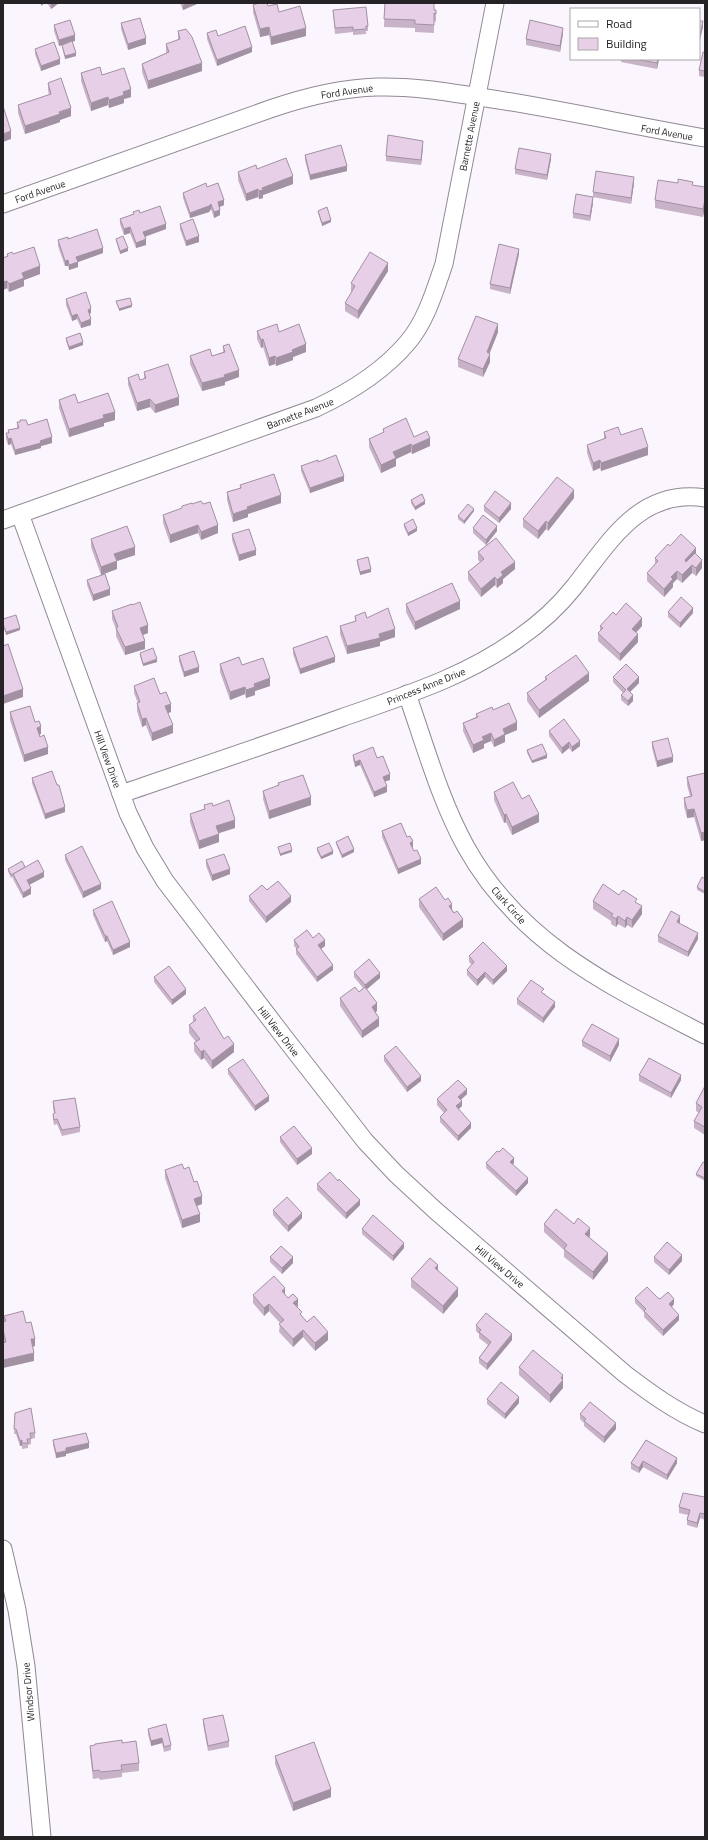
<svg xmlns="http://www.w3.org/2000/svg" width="708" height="1840" font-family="'Titillium Web',sans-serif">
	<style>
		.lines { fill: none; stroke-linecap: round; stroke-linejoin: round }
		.minor-casing { stroke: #908993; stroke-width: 19 }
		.minor { stroke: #fff; stroke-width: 17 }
		.wall { fill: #c7b2c7 }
		.shaded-wall { fill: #a291a2 }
		.building { fill: #e7cfe7; stroke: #a291a2 }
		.labels { text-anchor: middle; stroke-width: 3.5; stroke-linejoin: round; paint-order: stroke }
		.street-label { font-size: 10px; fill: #262327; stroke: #fff }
	</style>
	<rect width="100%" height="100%" fill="#fbf5fe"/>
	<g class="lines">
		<defs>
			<g id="minor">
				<path d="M 3,204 L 270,109 C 305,97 340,88 377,87 C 409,86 441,91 473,96 C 551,107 628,125 705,138"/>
				<path d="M 20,514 L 128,813 L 145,848 L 165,881 L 284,1037 L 365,1141 L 396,1174 L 436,1211 L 625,1374 C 650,1393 676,1412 705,1424"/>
				<path d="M 3,520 L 316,408 C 350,392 383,372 408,342 C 426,321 435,290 444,264 L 495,3"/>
				<path d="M 407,694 C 425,745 440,800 466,847 C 520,944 610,986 705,1035"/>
				<path d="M 121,794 C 194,769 268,744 341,718 C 403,696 466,677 519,638 C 539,624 559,606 574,587 C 609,543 639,488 705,498"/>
				<polyline points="3,1549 17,1610 26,1666 42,1837"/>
			</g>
		</defs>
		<!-- minor casing -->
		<use href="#minor" class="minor-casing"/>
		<!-- minor -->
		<use href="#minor" class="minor"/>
	</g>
	<!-- wall -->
	<g class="wall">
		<polygon points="47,3 59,3 51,9"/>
		<polygon points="180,3 199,3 183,10"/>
		<polygon points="385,3 436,10 436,22 434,21 434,33 415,32 415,28 384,27"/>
		<polygon points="253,5 268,6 279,12 306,36 271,45 269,35 260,37 253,12"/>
		<polygon points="333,10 368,26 368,31 366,31 366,34 353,35 353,32 335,34"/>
		<polygon points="121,23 146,44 128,50 121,29"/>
		<polygon points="54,25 75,41 72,41 76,56 65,59 62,47 62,45 59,46 54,31"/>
		<polygon points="178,31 202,71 148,89 142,72 142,64 166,53 166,44 178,40"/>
		<polygon points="207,33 218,36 252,52 217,66 207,39"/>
		<polygon points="563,33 560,52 526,45 526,39"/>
		<polygon points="35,49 60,64 41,71 35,54"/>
		<polygon points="705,52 705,77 699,76 699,70"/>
		<polygon points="621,59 659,59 657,69 621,62"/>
		<polygon points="81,73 102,75 131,97 124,99 124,103 109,108 108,105 91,111 81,81"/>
		<polygon points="48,83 71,116 60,120 60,122 25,134 18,113 18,105 49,95 48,90"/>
		<polygon points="423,146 421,165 386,161 386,156"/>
		<polygon points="305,155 347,171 310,180 305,160"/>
		<polygon points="551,159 547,180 515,174 515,169"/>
		<polygon points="238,172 293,184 263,195 263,198 259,199 258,197 246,201 238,180"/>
		<polygon points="634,183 631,204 593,197 593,192"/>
		<polygon points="678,183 705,187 703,217 655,208 655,200"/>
		<polygon points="207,187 224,205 220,207 220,215 214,218 211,209 209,212 190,218 183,198 183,193"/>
		<polygon points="593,203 590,221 573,218 573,213"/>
		<polygon points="318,211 331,222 322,226 318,213"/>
		<polygon points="133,212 140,213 166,229 145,237 146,245 136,248 130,233 124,235 120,224 120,219 133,214"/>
		<polygon points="180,224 199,242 186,246 180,229"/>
		<polygon points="68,239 103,253 78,262 78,267 69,270 68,266 65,266 58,246 58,240"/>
		<polygon points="116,239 128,251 120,254 116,241"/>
		<polygon points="7,254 13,254 40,274 24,280 24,286 9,292 7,288 3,290 3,258 7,256"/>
		<polygon points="519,254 510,294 490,289 490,284"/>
		<polygon points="388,271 358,319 345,311 345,303 352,292 351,291 351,283"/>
		<polygon points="66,299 91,313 89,314 91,325 81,328 77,319 72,321 66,305"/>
		<polygon points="257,331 279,332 306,352 293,357 293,360 276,366 275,364 269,366 263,347 261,348 257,339"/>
		<polygon points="498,332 489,354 490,362 483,377 458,367 458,359"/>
		<polygon points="66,338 83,345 69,350 66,341"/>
		<polygon points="223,346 239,377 225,382 225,385 202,391 190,364 190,356 212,356 223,352"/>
		<polygon points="144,372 179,405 155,413 150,407 137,411 128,385 128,378 140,380 144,379"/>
		<polygon points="59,400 78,403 115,420 104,423 104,426 69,437 59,408"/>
		<polygon points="20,420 28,425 52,443 41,446 41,448 15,455 11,444 8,445 6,439 6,433 8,433 8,430 17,428 17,422 20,422"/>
		<polygon points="383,429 414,437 430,446 412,454 411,452 396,459 396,466 381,473 369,447 369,439 383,433"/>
		<polygon points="604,432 621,435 648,455 601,471 600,468 593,471 587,453 587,445 604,439"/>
		<polygon points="318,462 344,481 310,493 301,471 301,466"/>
		<polygon points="240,485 281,503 248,514 248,517 233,522 227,500 227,492 240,488"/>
		<polygon points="574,498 548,531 546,529 538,539 523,527 523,519"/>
		<polygon points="411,500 425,504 415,510 411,503"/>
		<polygon points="192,504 203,504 218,533 201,540 198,533 170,543 163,523 163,515 182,509 182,506"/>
		<polygon points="484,506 511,509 499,523 484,511"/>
		<polygon points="474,511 464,524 458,519 458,516"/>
		<polygon points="404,524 417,531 408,536 404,527"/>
		<polygon points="473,528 497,531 486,545 473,533"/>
		<polygon points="232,534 256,555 239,561 232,540"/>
		<polygon points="91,539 135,555 117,561 117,569 101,575 91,547"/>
		<polygon points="670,546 696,555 702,568 696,576 692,573 682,583 677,579 673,583 673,587 664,597 647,581 647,573 655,564 655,558"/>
		<polygon points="478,552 515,569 503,579 503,583 497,588 495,585 481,597 468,580 468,572 480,562 478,560"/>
		<polygon points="357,560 371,572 360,575 357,563"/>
		<polygon points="87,580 110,595 93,601 87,585"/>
		<polygon points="406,604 460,609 415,630 406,612"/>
		<polygon points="112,611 148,633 143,635 145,649 125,655 116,636 116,629 112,619"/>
		<polygon points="668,612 693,613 680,628 668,617"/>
		<polygon points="616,615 642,626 636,632 638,642 620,661 598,641 598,633 600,631 600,626"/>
		<polygon points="355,616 367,618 395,637 380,642 380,646 347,654 340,634 340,626 355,622"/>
		<polygon points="3,619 20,630 6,635 3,626"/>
		<polygon points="293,648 335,662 300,674 293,654"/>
		<polygon points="140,653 157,662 143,666 140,656"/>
		<polygon points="179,656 199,672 184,677 179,661"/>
		<polygon points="220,664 242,665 270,686 255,691 255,695 246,698 245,694 230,700 220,672"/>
		<polygon points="545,677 589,681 539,718 527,701 527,693 545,680"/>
		<polygon points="613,677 639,683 630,692 633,701 628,706 621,700 621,695 623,693 613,682"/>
		<polygon points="134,686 160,694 171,712 168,713 173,733 152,741 146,725 142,727 137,711 137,703 138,703 134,693"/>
		<polygon points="493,710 517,730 505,735 505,742 494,747 491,741 484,744 484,748 473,753 463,731 463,723 476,717 476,714"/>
		<polygon points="10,712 35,722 41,734 39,735 48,754 24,762 10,720"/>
		<polygon points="549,731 580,746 572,752 569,748 562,754 549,736"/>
		<polygon points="652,742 673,762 657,767 652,748"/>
		<polygon points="527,750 547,758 532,763 527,753"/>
		<polygon points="353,755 377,758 390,780 385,781 387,792 374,797 360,765 355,767 353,760"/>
		<polygon points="705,773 705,840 701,841 694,817 687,818 684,806 684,798 690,796 687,785 687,777"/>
		<polygon points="32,778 57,785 65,812 45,819 32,783"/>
		<polygon points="278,783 311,805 269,819 263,799 263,791 278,786"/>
		<polygon points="494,792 522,799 539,822 512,835 506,822 504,823 494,800"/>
		<polygon points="204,805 213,806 235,828 219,833 219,842 199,849 190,822 190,814 204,809"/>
		<polygon points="382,831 407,837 413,847 412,847 421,864 398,874 382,837"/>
		<polygon points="336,842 354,852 342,858 336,844"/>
		<polygon points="317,848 333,854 321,859 317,851"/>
		<polygon points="65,855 101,889 83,898 65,860"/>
		<polygon points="206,860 230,874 212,881 206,866"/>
		<polygon points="25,867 44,877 29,885 31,894 23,898 13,879 13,877 11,878 8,871 8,869"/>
		<polygon points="705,879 705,894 697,890 697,887"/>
		<polygon points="267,890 291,902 266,923 249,901 249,896"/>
		<polygon points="619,895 637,903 642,914 632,928 627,925 625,928 618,924 616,927 611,924 611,921 593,909 593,901"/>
		<polygon points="419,899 452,909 463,927 443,941 419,907"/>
		<polygon points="93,910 130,947 113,955 107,941 105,942 93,915"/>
		<polygon points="680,922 679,923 698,939 688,957 658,942 658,936"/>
		<polygon points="313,938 325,946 321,949 333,970 317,982 296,954 296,949 297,949 294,946 294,940"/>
		<polygon points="469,956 507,971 493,985 485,977 477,986 467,975 467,970 472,965 469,962"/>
		<polygon points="354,972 380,978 366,989 377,1011 375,1012 379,1026 362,1038 340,1006 340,998 359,992 363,988 354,977"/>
		<polygon points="154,977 186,994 172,1005 154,982"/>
		<polygon points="544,993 555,1007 543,1023 517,1004 517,999"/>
		<polygon points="193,1016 224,1039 234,1052 212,1069 204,1058 201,1060 194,1051 194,1043 196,1042 189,1033 189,1025 193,1022"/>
		<polygon points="582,1041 619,1045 610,1062 582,1046"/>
		<polygon points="384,1056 421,1081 407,1092 384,1061"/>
		<polygon points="228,1069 269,1101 255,1111 228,1074"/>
		<polygon points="639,1075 681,1080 671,1098 639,1081"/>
		<polygon points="705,1086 705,1135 694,1128 694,1121 699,1113 696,1111 696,1103"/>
		<polygon points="467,1094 461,1100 462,1106 458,1109 471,1128 458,1141 440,1122 440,1117 444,1113 437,1105 437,1099"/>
		<polygon points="53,1101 80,1127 80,1132 62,1136 57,1124 54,1125 53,1119 53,1114 54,1114 53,1107"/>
		<polygon points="280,1137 312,1154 297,1165 280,1142"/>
		<polygon points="486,1163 514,1163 513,1164 528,1183 516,1196 486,1168"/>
		<polygon points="705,1163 705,1181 696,1176 696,1174"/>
		<polygon points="184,1169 202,1204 197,1206 200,1222 182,1228 165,1178 165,1170"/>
		<polygon points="317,1184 360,1205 346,1219 317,1190"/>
		<polygon points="273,1210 302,1218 288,1232 273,1215"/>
		<polygon points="544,1224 590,1236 589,1237 608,1261 593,1280 564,1257 564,1250 544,1232"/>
		<polygon points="362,1229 404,1248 393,1261 362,1234"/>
		<polygon points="270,1257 293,1263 282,1274 270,1262"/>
		<polygon points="654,1257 682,1261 669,1275 654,1262"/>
		<polygon points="3,1267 4,1273 4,1279 3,1279"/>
		<polygon points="438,1271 458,1296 443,1314 411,1287 411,1279"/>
		<polygon points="253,1295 285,1295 297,1307 302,1317 307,1322 328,1340 315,1351 303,1337 293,1347 279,1332 280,1323 269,1311 264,1316 253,1303"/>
		<polygon points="635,1298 658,1298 674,1304 672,1307 679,1320 663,1336 644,1317 644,1312 635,1303"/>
		<polygon points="4,1316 26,1323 35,1346 32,1347 34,1361 4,1343 3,1338 3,1322 4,1322"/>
		<polygon points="476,1325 512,1340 487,1370 479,1363 479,1358 488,1345 479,1338 479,1334 476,1331"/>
		<polygon points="519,1367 563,1379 563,1388 550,1403 519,1375"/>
		<polygon points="487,1399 519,1403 505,1419 487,1404"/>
		<polygon points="15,1413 35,1433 35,1438 31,1439 31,1444 28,1445 28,1448 22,1449 22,1446 20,1446 16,1434 14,1434"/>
		<polygon points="580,1414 616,1429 604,1443 584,1426 584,1423 580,1419"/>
		<polygon points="53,1440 89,1448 66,1454 66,1456 56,1458 53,1445"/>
		<polygon points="646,1440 677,1463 667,1480 643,1467 639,1473 631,1469 631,1463"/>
		<polygon points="705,1497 705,1520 700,1518 697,1528 687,1525 687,1520 688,1515 679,1513 679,1507"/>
		<polygon points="203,1719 229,1741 229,1747 208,1751 203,1724"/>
		<polygon points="148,1729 171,1745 171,1750 164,1752 162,1743 151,1746 148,1734"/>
		<polygon points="122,1743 139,1763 139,1771 122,1773 122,1777 100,1780 99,1778 93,1779 90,1754 90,1746"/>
		<polygon points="275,1756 331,1797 293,1811 275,1764"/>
	</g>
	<!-- shaded-wall -->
	<g class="shaded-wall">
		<polygon points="41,3 45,3 41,6"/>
		<polygon points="51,3 59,3 51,9"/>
		<polygon points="187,3 199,3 183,10 183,5"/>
		<polygon points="703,21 703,27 699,45 699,40"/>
		<polygon points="269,27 269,35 260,37 260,29"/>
		<polygon points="306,28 306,36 271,45 271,37"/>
		<polygon points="563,28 563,33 560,52 560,46"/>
		<polygon points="75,35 75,41 59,46 59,40"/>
		<polygon points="146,38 146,44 128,50 128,44"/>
		<polygon points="252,47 252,52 217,66 217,60"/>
		<polygon points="76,53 76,56 65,59 65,56"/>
		<polygon points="60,59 60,64 41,71 41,66"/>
		<polygon points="658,59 659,59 657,69 657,63"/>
		<polygon points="202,63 202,71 148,89 148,81"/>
		<polygon points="131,89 131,97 124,99 124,103 109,108 109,100 123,92"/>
		<polygon points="108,97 108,105 91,111 91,103"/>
		<polygon points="71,108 71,116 60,120 60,122 25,134 25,126"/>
		<polygon points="11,131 11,139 3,142 3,134"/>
		<polygon points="423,141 423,146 421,165 421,160"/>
		<polygon points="551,154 551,159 547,180 547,175"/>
		<polygon points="347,166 347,171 310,180 310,175"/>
		<polygon points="293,176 293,184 263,195 263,198 259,199 259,191 262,188"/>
		<polygon points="634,177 634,183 631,204 631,198"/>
		<polygon points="258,189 258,197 246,201 246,194"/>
		<polygon points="593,197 593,203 590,221 590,216"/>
		<polygon points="224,200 224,205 218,208 218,202"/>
		<polygon points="705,200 705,207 703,217 703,209"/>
		<polygon points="211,204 211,209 209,212 190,218 190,213"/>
		<polygon points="220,210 220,215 214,218 214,212"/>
		<polygon points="331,220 331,222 322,226 322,223"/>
		<polygon points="166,224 166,229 143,237 143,232"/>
		<polygon points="130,227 130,233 124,235 124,229"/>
		<polygon points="199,236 199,242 186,246 186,241"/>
		<polygon points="146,239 146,245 136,248 136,243"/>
		<polygon points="103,248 103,253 78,262 78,267 69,270 69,265 76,257"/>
		<polygon points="128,248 128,251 120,254 120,251"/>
		<polygon points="519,249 519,254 510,294 510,288"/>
		<polygon points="68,260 68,266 65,266 65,261"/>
		<polygon points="388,263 388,271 358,319 358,311"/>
		<polygon points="40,266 40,274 24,280 24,286 9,292 9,284 22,273"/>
		<polygon points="7,281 7,288 3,290 3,282"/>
		<polygon points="132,305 132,307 119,311 119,309"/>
		<polygon points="91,308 91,313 88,315 88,310"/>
		<polygon points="77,314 77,319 72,321 72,316"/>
		<polygon points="91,319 91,325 81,328 81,323"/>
		<polygon points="498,324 498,332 487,360 487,352"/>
		<polygon points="263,339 263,347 261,348 261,340"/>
		<polygon points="83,342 83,345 69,350 69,347"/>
		<polygon points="306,344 306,352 293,357 293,360 276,366 276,358 292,350"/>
		<polygon points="490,354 490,362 483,377 483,369"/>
		<polygon points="275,356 275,364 269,366 269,358"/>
		<polygon points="239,370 239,377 225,382 225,385 202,391 202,383"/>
		<polygon points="179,397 179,405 155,413 155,405"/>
		<polygon points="150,399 150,407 137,411 137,403"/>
		<polygon points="115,412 115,420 104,423 104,426 69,437 69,429 103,415"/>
		<polygon points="52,437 52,443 41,446 41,448 15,455 15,450"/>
		<polygon points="11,438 11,444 8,445 8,439"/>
		<polygon points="430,438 430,446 412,454 412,446"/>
		<polygon points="411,444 411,452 396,459 396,466 381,473 381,465 393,452"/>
		<polygon points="648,447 648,455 601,471 601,463"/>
		<polygon points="600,460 600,468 593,471 593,463"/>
		<polygon points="344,476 344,481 310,493 310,488"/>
		<polygon points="574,490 574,498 548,531 548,523"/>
		<polygon points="281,495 281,503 248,514 248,517 233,522 233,514 247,507"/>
		<polygon points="425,501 425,504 415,510 415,507"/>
		<polygon points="511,503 511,509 499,523 499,518"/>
		<polygon points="474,509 474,511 464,524 464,521"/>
		<polygon points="546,521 546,529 538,539 538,531"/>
		<polygon points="198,525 198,533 170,543 170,535"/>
		<polygon points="218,525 218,533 201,540 201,532"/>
		<polygon points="497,526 497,531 486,545 486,540"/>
		<polygon points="417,528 417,531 408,536 408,533"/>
		<polygon points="135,547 135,555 114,562 114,554"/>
		<polygon points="696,548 696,556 685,568 685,560"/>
		<polygon points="256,550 256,555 239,561 239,555"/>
		<polygon points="702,560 702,568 696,576 696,568"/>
		<polygon points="117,561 117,569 101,575 101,567"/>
		<polygon points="515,562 515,569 503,579 503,583 497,588 497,580 501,572"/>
		<polygon points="692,565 692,573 682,583 682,575"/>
		<polygon points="371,569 371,572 360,575 360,572"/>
		<polygon points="677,571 677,579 673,583 673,587 664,597 664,589 671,577"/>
		<polygon points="495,577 495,585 481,597 481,589"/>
		<polygon points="110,589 110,595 93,601 93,595"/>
		<polygon points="460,601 460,609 415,630 415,622"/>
		<polygon points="693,608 693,613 680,628 680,623"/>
		<polygon points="642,618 642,626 632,637 632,629"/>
		<polygon points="148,625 148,633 140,636 140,628"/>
		<polygon points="20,628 20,630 6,635 6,632"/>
		<polygon points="395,629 395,637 380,642 380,646 347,654 347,646 379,634"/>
		<polygon points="638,634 638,642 620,661 620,654"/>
		<polygon points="145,641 145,649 125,655 125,647"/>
		<polygon points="335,657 335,662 300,674 300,669"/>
		<polygon points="157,659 157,662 143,666 143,664"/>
		<polygon points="199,667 199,672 184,677 184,672"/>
		<polygon points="589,673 589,681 539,718 539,710"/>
		<polygon points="639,677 639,683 627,695 627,689"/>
		<polygon points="270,678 270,686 255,691 255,695 246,698 246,690 254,684"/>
		<polygon points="245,687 245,694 230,700 230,692"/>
		<polygon points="23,689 23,697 3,704 3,696"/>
		<polygon points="633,695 633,701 628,706 628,701"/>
		<polygon points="171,704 171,712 165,714 165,706"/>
		<polygon points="146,718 146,725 142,727 142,719"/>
		<polygon points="517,722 517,730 505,735 505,742 494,747 494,740 503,729"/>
		<polygon points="173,725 173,733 152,741 152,733"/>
		<polygon points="41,726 41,734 37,735 37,728"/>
		<polygon points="491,733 491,741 484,744 484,748 473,753 473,745 482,737"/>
		<polygon points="580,741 580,746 572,752 572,747"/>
		<polygon points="569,742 569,748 562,754 562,748"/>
		<polygon points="48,747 48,754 24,762 24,755"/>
		<polygon points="547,755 547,758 532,763 532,761"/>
		<polygon points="673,757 673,762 657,767 657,761"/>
		<polygon points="360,760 360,765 355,767 355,762"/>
		<polygon points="390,774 390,780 383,782 383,777"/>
		<polygon points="387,786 387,792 374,797 374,792"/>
		<polygon points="311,797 311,805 269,819 269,811"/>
		<polygon points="65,807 65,812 45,819 45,814"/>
		<polygon points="694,809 694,817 687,818 687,810"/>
		<polygon points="506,814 506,822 504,823 504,815"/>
		<polygon points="539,814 539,822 512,835 512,827"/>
		<polygon points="235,820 235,828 216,834 216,826"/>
		<polygon points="705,832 705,840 701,841 701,833"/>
		<polygon points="219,834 219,842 199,849 199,841"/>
		<polygon points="413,841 413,847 410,848 410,843"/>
		<polygon points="354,849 354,852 342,858 342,855"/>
		<polygon points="292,850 292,852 280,856 280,854"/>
		<polygon points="333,851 333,854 321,859 321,857"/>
		<polygon points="421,859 421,864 398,874 398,869"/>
		<polygon points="230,869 230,874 212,881 212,875"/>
		<polygon points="44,872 44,877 27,886 27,880"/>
		<polygon points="101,884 101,889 83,898 83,892"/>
		<polygon points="31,888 31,894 23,898 23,893"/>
		<polygon points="291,896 291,902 266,923 266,917"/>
		<polygon points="452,904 452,912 449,906"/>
		<polygon points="642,906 642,914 632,928 632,920"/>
		<polygon points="618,916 618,924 616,927 616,919"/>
		<polygon points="680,916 680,922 677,928 677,922"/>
		<polygon points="627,917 627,925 625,928 625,921"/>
		<polygon points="463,919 463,927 443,941 443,934"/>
		<polygon points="698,933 698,939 688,957 688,952"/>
		<polygon points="105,936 107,936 107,941 105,942"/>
		<polygon points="325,940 325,946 318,951 318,945"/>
		<polygon points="130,942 130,947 113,955 113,950"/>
		<polygon points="333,965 333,970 317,982 317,977"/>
		<polygon points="507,966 507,971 493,985 493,980"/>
		<polygon points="485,972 485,977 477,986 477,980"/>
		<polygon points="380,973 380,978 365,991 365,985"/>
		<polygon points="186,989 186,994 172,1005 172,1000"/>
		<polygon points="555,1002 555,1007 543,1023 543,1018"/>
		<polygon points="377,1003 377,1011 372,1015 372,1007"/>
		<polygon points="379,1018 379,1026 362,1038 362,1031"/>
		<polygon points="619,1039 619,1045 610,1062 610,1056"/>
		<polygon points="234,1044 234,1052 212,1069 212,1061"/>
		<polygon points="204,1050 204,1058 201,1060 201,1052"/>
		<polygon points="681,1075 681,1080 671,1098 671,1093"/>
		<polygon points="421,1076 421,1081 407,1092 407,1087"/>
		<polygon points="467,1089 467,1094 458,1102 458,1097"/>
		<polygon points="269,1096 269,1101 255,1111 255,1106"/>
		<polygon points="462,1101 462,1106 456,1112 456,1106"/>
		<polygon points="471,1123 471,1128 458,1141 458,1136"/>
		<polygon points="312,1148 312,1154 297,1165 297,1159"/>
		<polygon points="514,1158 514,1163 510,1167 510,1162"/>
		<polygon points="528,1178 528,1183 516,1196 516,1191"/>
		<polygon points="202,1196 202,1204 194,1207 194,1199"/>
		<polygon points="360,1200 360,1205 346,1219 346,1213"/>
		<polygon points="302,1213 302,1218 288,1232 288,1226"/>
		<polygon points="200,1214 200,1222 182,1228 182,1220"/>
		<polygon points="590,1228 590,1236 585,1242 585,1234"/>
		<polygon points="404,1243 404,1248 393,1261 393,1256"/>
		<polygon points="608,1253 608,1261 593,1280 593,1272"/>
		<polygon points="682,1255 682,1261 669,1275 669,1270"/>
		<polygon points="293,1257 293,1263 282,1274 282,1268"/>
		<polygon points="438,1265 438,1273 435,1268"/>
		<polygon points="285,1288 285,1296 282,1291"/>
		<polygon points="458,1288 458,1296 443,1314 443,1306"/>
		<polygon points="298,1299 298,1307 293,1303"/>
		<polygon points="674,1299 674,1304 669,1310 669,1304"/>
		<polygon points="269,1304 269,1311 264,1316 264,1308"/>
		<polygon points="679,1315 679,1320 663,1336 663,1330"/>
		<polygon points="303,1330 303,1337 293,1347 293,1339"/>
		<polygon points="328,1332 328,1340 315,1351 315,1343"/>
		<polygon points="512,1334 512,1340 487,1370 487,1364"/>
		<polygon points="31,1339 35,1339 35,1346 31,1347"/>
		<polygon points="34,1353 34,1361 3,1368 3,1360"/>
		<polygon points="563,1375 563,1388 550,1403 550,1395"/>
		<polygon points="519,1397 519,1403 505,1419 505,1414"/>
		<polygon points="616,1423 616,1429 604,1443 604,1437"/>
		<polygon points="22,1440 22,1446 20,1446 20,1441"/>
		<polygon points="89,1443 89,1448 66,1454 66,1456 56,1458 56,1453 66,1448"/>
		<polygon points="677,1458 677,1463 667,1480 667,1475"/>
		<polygon points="643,1461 643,1467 639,1473 639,1468"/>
		<polygon points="700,1513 700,1518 697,1528 697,1523"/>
		<polygon points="162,1738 162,1743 151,1746 151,1741"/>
		<polygon points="331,1789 331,1797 293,1811 293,1803"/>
	</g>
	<!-- building -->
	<g class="building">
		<polygon points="259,3 267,3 268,6 277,4 279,12 300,6 306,28 271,37 269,27 260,29 253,5"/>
		<polygon points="385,3 434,3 434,10 436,10 436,14 434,13 434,25 415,24 415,20 384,19"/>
		<polygon points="366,7 368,26 366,26 366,29 353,30 353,27 335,28 333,10"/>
		<polygon points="140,18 146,38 128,44 121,23"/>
		<polygon points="70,20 75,35 59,40 54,25"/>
		<polygon points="530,20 563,28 560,46 526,39"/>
		<polygon points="699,21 703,21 699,40"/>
		<polygon points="245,26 252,47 217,60 207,33 216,30 218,36"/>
		<polygon points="186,29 192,37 202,63 148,81 142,64 169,52 166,44 180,39 178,31"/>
		<polygon points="72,41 76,53 65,56 62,45"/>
		<polygon points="54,42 60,59 41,66 35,49"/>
		<polygon points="703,52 705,52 705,71 699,70"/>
		<polygon points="634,59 658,59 657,63"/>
		<polygon points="100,67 102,75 124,68 131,89 123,92 124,95 109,100 108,97 91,103 81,73"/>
		<polygon points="61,78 71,108 59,112 60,114 25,126 18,105 51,94 48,83"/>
		<polygon points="3,106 11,131 3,134"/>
		<polygon points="388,135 423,141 421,160 386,156"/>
		<polygon points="341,145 347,166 310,175 305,155"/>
		<polygon points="519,148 551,154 547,175 515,169"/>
		<polygon points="286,158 293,176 262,188 263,190 259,191 258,189 246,194 238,172 256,165 257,169"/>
		<polygon points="596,171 634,177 631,198 593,192"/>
		<polygon points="678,179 693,182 692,185 705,187 705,200 703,209 655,200 658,180 678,183"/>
		<polygon points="206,183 207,187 218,183 224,200 218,202 220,210 214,212 211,204 209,206 190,213 183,193"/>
		<polygon points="576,194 593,197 590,216 573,213"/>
		<polygon points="160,206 166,224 143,232 146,239 136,243 130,227 124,229 120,219 134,214 133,212 139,210 140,213"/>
		<polygon points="327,207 331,220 322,223 318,211"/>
		<polygon points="193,219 199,236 186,241 180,224"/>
		<polygon points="97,229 103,248 76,257 78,262 69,265 68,260 65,261 58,240 68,237 68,239"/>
		<polygon points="123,236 128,248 120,251 116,239"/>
		<polygon points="499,244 519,249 510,288 490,284"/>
		<polygon points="34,247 40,266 22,273 24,278 9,284 7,281 3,282 3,258 8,256 7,254 12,252 13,254"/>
		<polygon points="370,252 388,263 358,311 345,303 355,286 351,283"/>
		<polygon points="86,292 91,308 88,310 91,319 81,323 77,314 72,316 66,299"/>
		<polygon points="130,298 132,305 119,309 116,301"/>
		<polygon points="476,316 498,324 487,352 490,354 483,369 458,359"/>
		<polygon points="277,324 279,332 299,324 306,344 292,350 293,352 276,358 275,356 269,358 263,339 261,340 257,331"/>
		<polygon points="80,333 83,342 69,347 66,338"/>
		<polygon points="229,344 239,370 224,375 225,377 202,383 190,356 210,349 212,356 225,352 223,346"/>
		<polygon points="168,364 179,397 155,405 150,399 137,403 128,378 138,374 140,380 146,378 144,372"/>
		<polygon points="108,393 115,412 103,415 104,418 69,429 59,400 75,394 78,403"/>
		<polygon points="406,418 414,437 427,431 430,438 412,446 411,444 393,452 396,458 381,465 369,439 384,432 383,429"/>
		<polygon points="47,419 52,437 40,441 41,443 15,450 11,438 8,439 6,433 9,433 8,430 19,428 17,422 20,422 20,420 26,420 28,425"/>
		<polygon points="618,427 621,435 642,428 648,447 601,463 600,460 593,463 587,445 606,438 604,432"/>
		<polygon points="336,455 344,476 310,488 301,466 318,460 318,462"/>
		<polygon points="274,474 281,495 247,507 248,509 233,514 227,492 241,488 240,485"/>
		<polygon points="557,477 574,490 548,523 546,521 538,531 523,519"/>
		<polygon points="495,491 511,503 499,518 484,506"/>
		<polygon points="422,494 425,501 415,507 411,500"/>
		<polygon points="201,501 203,504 210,502 218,525 201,532 198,525 170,535 163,515 182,508 182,506 192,503 192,504"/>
		<polygon points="468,504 474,509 464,521 458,516"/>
		<polygon points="483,515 497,526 486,540 473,528"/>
		<polygon points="413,519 417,528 408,533 404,524"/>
		<polygon points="127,526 135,547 114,554 117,561 101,567 91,539"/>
		<polygon points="249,529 256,550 239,555 232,534"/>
		<polygon points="681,534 696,548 685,560 686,562 695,553 702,560 696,568 692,565 682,575 677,571 671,577 673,579 664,589 647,573 658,561 655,558 668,544 670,546"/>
		<polygon points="496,538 515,562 501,572 503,575 497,580 495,577 481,589 468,572 484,559 478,552"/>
		<polygon points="368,557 371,569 360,572 357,560"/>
		<polygon points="105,574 110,589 93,595 87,580"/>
		<polygon points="452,583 460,601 415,622 406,604"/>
		<polygon points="681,597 693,608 680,623 668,612"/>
		<polygon points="140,602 148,625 140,628 145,641 125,647 116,628 118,627 112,611 132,604 132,605"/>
		<polygon points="626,603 642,618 632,629 638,634 620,654 598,633 603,628 600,626 613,612 616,615"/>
		<polygon points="388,608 395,629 379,634 380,638 347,646 340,626 356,621 355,616 365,612 367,618"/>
		<polygon points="16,615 20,628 6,632 3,624 3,619"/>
		<polygon points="327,636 335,657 300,669 293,648"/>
		<polygon points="8,644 23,689 3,696 3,646"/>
		<polygon points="153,648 157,659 143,664 140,653"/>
		<polygon points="194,651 199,667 184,672 179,656"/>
		<polygon points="576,655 589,673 539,710 527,693 547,679 545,677"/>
		<polygon points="239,657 242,665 263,658 270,678 254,684 255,687 246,690 245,687 230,692 220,664"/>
		<polygon points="626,664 639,677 627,689 633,695 628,701 621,695 626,690 613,677"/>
		<polygon points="154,678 160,694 166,692 171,704 165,706 173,725 152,733 146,718 142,719 137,703 140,702 134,686"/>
		<polygon points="509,703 517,722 503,729 505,734 494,740 491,733 482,737 484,740 473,745 463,723 478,717 476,714 492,707 493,710"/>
		<polygon points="30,706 35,722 39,721 41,726 37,728 40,737 44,735 48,747 24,755 10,712"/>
		<polygon points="564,719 580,741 572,747 569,742 562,748 549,731"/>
		<polygon points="668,738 673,757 657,761 652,742"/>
		<polygon points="542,744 547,755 532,761 527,750"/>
		<polygon points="373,747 377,758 383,756 390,774 383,777 387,786 374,792 360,760 355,762 353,755"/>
		<polygon points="52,771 57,785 59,785 65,807 45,814 32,778"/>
		<polygon points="705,773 705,832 701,833 694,809 687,810 684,798 692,796 687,777"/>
		<polygon points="303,775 311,797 269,811 263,791 279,785 278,783"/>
		<polygon points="513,782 522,799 529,795 539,814 512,827 506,814 504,815 494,792"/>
		<polygon points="229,800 235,820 216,826 219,834 199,841 190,814 205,809 204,805 212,803 213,806"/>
		<polygon points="401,823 407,837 410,836 413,841 410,843 414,851 417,850 421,859 398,869 382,831"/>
		<polygon points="348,836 354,849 342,855 336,842"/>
		<polygon points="290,843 292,850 280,854 278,847"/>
		<polygon points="329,843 333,851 321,857 317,848"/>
		<polygon points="82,846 101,884 83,892 65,855"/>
		<polygon points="224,854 230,869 212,875 206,860"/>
		<polygon points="38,860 44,872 27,880 31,888 23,893 13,874"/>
		<polygon points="22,861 25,867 13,874 11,875 8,869"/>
		<polygon points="702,877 705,879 705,892 697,887"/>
		<polygon points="278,881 291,896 266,917 249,896 262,885 267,890"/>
		<polygon points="603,884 619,895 623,890 637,899 635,902 642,906 632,920 627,917 625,921 618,916 616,919 611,916 613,914 593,901"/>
		<polygon points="436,887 445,900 448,898 452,904 449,906 454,913 457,911 463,919 443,934 419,899"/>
		<polygon points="112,901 130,942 113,950 107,936 105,936 93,910"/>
		<polygon points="671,911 680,916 677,922 698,933 688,952 658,936"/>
		<polygon points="307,930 313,938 319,933 325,940 318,945 333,965 317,977 296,949 299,947 294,940"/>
		<polygon points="483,942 507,966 493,980 485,972 477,980 467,970 474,962 469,956"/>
		<polygon points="369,959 380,973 365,985 354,972"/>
		<polygon points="169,966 186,989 172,1000 154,977"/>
		<polygon points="531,980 544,989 541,992 555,1002 543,1018 517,999"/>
		<polygon points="355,987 359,992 365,987 377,1003 372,1007 379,1018 362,1031 340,998"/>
		<polygon points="205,1007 224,1039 228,1036 234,1044 212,1061 204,1050 201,1052 194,1043 200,1039 189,1025 196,1020 193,1016"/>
		<polygon points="592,1024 619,1039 610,1056 582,1041"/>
		<polygon points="396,1046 421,1076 407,1087 384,1056"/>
		<polygon points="649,1058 681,1075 671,1093 639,1075"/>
		<polygon points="243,1059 269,1096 255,1106 228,1069"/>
		<polygon points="458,1080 467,1089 458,1097 462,1101 456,1106 471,1123 458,1136 440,1117 447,1110 437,1099"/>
		<polygon points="705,1086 705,1127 694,1121 702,1107 696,1103"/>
		<polygon points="75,1098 80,1127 62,1130 57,1119 54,1120 53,1114 55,1113 53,1101"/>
		<polygon points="294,1126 312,1148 297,1159 280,1137"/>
		<polygon points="503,1148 514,1158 510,1162 528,1178 516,1191 486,1163 497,1151 499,1152"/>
		<polygon points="703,1162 705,1163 705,1178 696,1174"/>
		<polygon points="182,1164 184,1169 189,1167 194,1182 197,1181 202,1196 194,1199 200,1214 182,1220 165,1170"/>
		<polygon points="330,1172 338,1181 339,1179 360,1200 346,1213 317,1184"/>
		<polygon points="287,1197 302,1213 288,1226 273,1210"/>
		<polygon points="556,1209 574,1224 578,1218 590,1228 585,1234 608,1253 593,1272 564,1249 567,1245 544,1224"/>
		<polygon points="373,1215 404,1243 393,1256 362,1229"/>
		<polygon points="667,1242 682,1255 669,1270 654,1257"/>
		<polygon points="281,1246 293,1257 282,1268 270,1257"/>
		<polygon points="430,1258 438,1265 435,1268 458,1288 443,1306 411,1279"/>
		<polygon points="274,1276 285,1288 282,1291 288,1298 293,1294 298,1299 293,1303 302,1312 300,1314 307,1322 314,1316 328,1332 315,1343 303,1330 293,1339 279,1324 284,1320 269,1304 264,1308 253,1295"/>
		<polygon points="647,1287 658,1298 660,1299 668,1292 674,1299 669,1304 679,1315 663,1330 644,1311 646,1309 635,1298"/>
		<polygon points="23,1311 26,1323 31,1322 35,1339 31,1339 34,1353 3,1360 3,1343 6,1342 3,1330 3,1322 6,1321 4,1316"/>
		<polygon points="486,1313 512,1334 487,1364 479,1358 491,1342 479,1332 481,1330 476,1325"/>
		<polygon points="533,1350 563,1375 561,1378 563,1380 550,1395 519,1367"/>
		<polygon points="501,1382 519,1397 505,1414 487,1399"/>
		<polygon points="590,1402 616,1423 604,1437 584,1421 586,1419 580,1414"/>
		<polygon points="31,1408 35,1433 30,1433 31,1439 27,1439 28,1443 22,1443 22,1440 20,1441 16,1429 14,1429 15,1413"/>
		<polygon points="86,1433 89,1443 66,1448 66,1451 56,1453 53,1440"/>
		<polygon points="646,1440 677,1458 667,1475 643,1461 639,1468 631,1463"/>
		<polygon points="683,1493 705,1497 705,1514 700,1513 697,1523 687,1520 690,1510 679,1507"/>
		<polygon points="223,1715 229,1741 208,1746 203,1719"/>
		<polygon points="166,1724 171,1745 164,1747 162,1738 151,1741 148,1729"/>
		<polygon points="122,1740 122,1743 136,1741 139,1763 121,1765 122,1770 100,1772 99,1770 93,1771 90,1746 95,1745 95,1744"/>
		<polygon points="314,1742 331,1789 293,1803 275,1756"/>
	</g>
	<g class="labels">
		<!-- street labels -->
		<g class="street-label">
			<text transform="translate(347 91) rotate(-8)" y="4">Ford Avenue</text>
			<text transform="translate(667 132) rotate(10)" y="4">Ford Avenue</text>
			<text transform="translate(469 136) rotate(-79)" y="4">Barnette Avenue</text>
			<text transform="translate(40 191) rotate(-19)" y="4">Ford Avenue</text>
			<text transform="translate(300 413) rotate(-21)" y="4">Barnette Avenue</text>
			<text transform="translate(426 686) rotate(-22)" y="4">Princess Anne Drive</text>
			<text transform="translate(108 759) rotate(70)" y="4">Hill View Drive</text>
			<text transform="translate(509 905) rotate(48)" y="4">Clark Circle</text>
			<text transform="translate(279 1031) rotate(52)" y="4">Hill View Drive</text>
			<text transform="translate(500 1266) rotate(40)" y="4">Hill View Drive</text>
			<text transform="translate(28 1692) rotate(-95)" y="4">Windsor Drive</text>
		</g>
	</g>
	<!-- border -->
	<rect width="708" height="1840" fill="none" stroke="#262327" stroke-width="8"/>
	<!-- legend -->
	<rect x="570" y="8" width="130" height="52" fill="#ffffff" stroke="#a8a7a9"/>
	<rect x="578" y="21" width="20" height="6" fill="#ffffff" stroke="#a8a7a9"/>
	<text x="606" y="28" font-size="12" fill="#262327">Road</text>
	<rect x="578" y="38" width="20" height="12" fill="#e7cfe7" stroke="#a8a7a9"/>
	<text x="606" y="48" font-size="12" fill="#262327">Building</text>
</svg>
